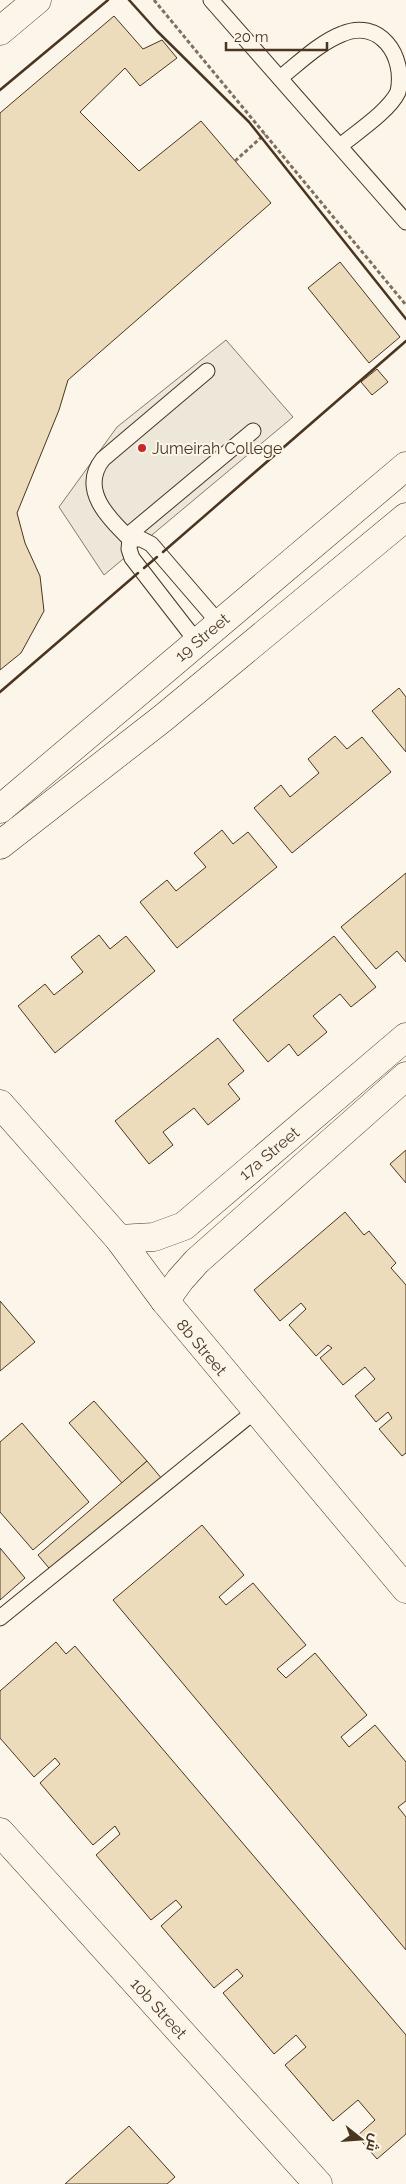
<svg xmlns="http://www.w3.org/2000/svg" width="406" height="2184" font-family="Raleway,Cairo,sans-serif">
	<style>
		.parking { fill: #ede7d9; stroke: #887966 }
		.building { fill: #ecdcbc; stroke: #4a3520 }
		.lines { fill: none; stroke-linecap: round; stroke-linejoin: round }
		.service-casing { stroke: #4a3520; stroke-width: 17 }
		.minor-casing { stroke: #4a3520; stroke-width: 29 }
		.path { stroke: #7f6f5c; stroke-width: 3; stroke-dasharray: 4 2.5; stroke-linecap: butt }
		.service { stroke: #fbf6e9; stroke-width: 15 }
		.minor { stroke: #fbf6e9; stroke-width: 28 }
		.wall { stroke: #4a3520; stroke-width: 2.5 }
		.poi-dot { fill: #c62828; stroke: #fbf6e9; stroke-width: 2 }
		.labels { text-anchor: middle; stroke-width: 4; stroke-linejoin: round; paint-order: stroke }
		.poi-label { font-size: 16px; fill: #4a3520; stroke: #fbf6e9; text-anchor: start }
		.street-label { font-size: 16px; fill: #4a3520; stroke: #fbf6e9 }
	</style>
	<rect width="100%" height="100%" fill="#fbf6e9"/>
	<!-- parking -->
	<polygon class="parking" points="226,340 293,417 104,575 59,507 117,427"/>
	<!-- building -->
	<g class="building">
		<polygon points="114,16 143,49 162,40 177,58 140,86 125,68 80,112 139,171 201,121 271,203 68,380 59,410 17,513 25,543 40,576 44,611 21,653 0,670 0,113"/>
		<polygon points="340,262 400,337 369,363 308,288"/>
		<polygon points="377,369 388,382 372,395 361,382"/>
		<polygon points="399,688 406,697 406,752 372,711"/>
		<polygon points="335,736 347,749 362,737 391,772 292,853 254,808 281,785 290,797 319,773 308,759"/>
		<polygon points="222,830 233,844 248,832 277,867 177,948 140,902 167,880 176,891 206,867 194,853"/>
		<polygon points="406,873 406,962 397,951 376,969 341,927"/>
		<polygon points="99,935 110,949 126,936 155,971 55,1053 18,1006 45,984 54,995 83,972 71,957"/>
		<polygon points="334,936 376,987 351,1007 340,994 313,1016 327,1032 298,1056 289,1044 268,1062 233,1020"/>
		<polygon points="218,1038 244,1071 228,1084 240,1099 208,1125 194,1108 163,1132 173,1145 149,1164 115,1121"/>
		<polygon points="406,1150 406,1183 390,1164"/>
		<polygon points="345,1212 364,1235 369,1231 396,1263 391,1268 406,1285 406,1453 402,1456 379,1429 392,1418 388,1412 376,1422 355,1396 375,1379 365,1367 343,1385 320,1358 332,1348 328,1345 316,1356 289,1325 306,1309 301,1303 280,1321 254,1290"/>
		<polygon points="0,1301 35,1342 0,1371"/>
		<polygon points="94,1401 147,1461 122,1483 69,1423"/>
		<polygon points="22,1423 89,1502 33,1550 0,1512 0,1442"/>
		<polygon points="147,1461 162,1479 54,1574 38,1555"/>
		<polygon points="202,1525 244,1575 219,1597 226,1605 253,1583 306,1645 277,1669 286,1678 315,1653 367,1715 341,1737 349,1747 375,1725 406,1762 406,1801 398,1807 406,1817 406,1950 113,1600"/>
		<polygon points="0,1548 25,1578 0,1600"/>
		<polygon points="56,1642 66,1654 75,1646 406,2035 406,2134 377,2159 357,2136 375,2120 358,2100 333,2121 285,2065 306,2047 296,2035 274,2054 223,1993 243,1976 237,1969 214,1988 161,1926 182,1907 176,1900 151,1920 96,1855 120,1834 115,1826 93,1845 86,1837 40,1783 60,1764 55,1758 34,1777 0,1738 0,1691"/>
		<polygon points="129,2126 175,2177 167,2184 65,2184"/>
	</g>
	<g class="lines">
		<defs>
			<g id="service">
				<polyline points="211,0 406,222"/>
				<path d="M 280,78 C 299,63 319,43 342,34 C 379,18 406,55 398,92 C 389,111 357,132 340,146"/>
				<polyline points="127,536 253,431"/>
				<polyline points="130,539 141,539 151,544 219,623"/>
				<path d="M 197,642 L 132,558 L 129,549 L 130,539 C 108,518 79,489 103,459 L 207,371"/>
				<polyline points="0,1618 255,1411"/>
			</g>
			<g id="minor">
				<polyline points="0,31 37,0"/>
				<polyline points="0,809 406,466"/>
				<polyline points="0,845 163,718 406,517"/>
				<polyline points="0,1104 119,1239 165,1301 406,1589"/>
				<polyline points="119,1239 154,1237 184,1226 406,1037"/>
				<polyline points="165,1301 180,1280 197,1261 406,1076"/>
				<polyline points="0,1832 318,2184"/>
			</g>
		</defs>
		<!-- service casing -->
		<use href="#service" class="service-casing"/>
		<!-- minor casing -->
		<use href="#minor" class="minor-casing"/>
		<!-- path -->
		<g class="path">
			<polyline points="154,0 406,305"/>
			<polyline points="235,161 265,134"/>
		</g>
		<!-- service -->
		<use href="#service" class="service"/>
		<!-- minor -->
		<use href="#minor" class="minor"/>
		<!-- wall -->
		<g class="wall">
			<polyline points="129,0 157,31 249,122 406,319"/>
			<polyline points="0,90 108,0"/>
			<polyline points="163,552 406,341"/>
			<polyline points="144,568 157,557"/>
			<polyline points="0,692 138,573"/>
		</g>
	</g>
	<!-- markers -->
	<circle class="poi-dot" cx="142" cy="448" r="5"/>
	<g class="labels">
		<!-- poi labels -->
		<g class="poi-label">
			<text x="152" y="454">Jumeirah College</text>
		</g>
		<!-- street labels -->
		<g class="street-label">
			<text transform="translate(202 637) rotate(-40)" y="6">19 Street</text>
			<text transform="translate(269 1153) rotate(-40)" y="6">17a Street</text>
			<text transform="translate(202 1347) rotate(50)" y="6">8b Street</text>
			<text transform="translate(159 2008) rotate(48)" y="6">10b Street</text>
		</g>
	</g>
	<!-- north arrow -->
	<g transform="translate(361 2139) rotate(107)" stroke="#fbf6e9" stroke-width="4" paint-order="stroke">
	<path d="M0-4L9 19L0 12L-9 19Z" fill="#4a3520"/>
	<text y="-8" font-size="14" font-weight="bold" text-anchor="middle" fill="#4a3520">ش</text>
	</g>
	<!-- scale -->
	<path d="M226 42v8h101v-8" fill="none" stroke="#4a3520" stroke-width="2.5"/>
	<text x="234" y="42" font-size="15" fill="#4a3520" stroke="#fbf6e9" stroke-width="4" paint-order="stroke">20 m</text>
</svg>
